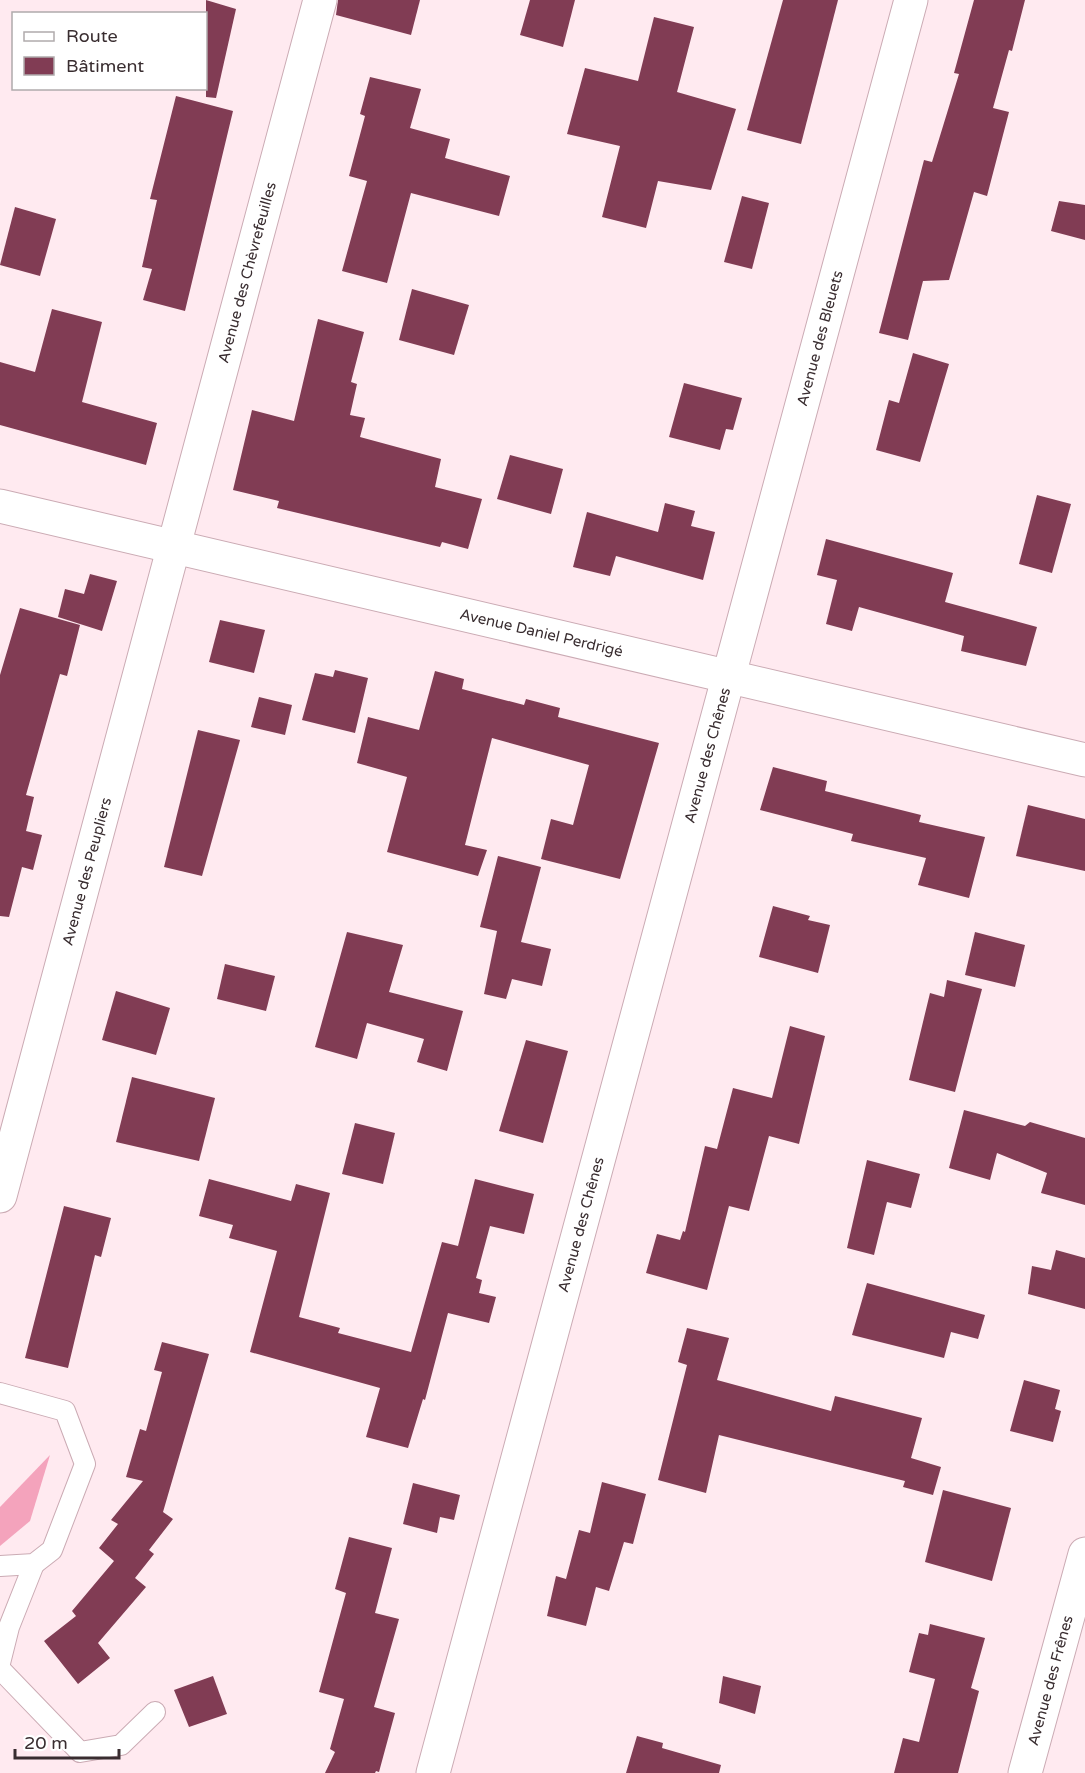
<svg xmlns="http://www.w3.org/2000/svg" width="1085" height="1773" font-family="'Varela Round',sans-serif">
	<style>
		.forest { fill: #f4a3bc }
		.building { fill: #813c54 }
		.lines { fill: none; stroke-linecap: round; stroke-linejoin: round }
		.lane-casing { stroke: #cbabb4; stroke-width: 22 }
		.street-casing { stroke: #cbabb4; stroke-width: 35 }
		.lane { stroke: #fff; stroke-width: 20 }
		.street { stroke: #fff; stroke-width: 33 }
		.labels { text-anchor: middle; stroke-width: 6; stroke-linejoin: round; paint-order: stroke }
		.street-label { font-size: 15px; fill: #392d30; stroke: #fff }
	</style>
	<rect width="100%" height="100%" fill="#ffeaf0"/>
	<!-- forest -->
	<polygon class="forest" points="50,1455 30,1521 0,1546 0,1507"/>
	<!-- building -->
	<g class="building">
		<polygon points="206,0 236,9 216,98 206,97"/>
		<polygon points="338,0 420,0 411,35 336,15"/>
		<polygon points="530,0 575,0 563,47 520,35"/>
		<polygon points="783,0 838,0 801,144 747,130"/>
		<polygon points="974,0 1025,0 1012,51 1009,50 993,108 1009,112 987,196 974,192 949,280 923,281 908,340 879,333 924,160 932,162 959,74 954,73"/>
		<polygon points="654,17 694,27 677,92 736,109 711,190 658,181 646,228 602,217 620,146 567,134 585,68 638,81"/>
		<polygon points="370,77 421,89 410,128 450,139 445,158 510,176 499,216 411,193 387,283 342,271 367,181 349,176 365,116 360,114"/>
		<polygon points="176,96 233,111 185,311 143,300 152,269 142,267 157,200 150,199"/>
		<polygon points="742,196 769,203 752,269 724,262"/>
		<polygon points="1059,201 1085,205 1085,240 1051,231"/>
		<polygon points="15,207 56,219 40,276 0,265"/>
		<polygon points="412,289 469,305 454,355 399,340"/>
		<polygon points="52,309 102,322 82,402 157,423 146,465 0,425 0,362 35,372"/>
		<polygon points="318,319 364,332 351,382 357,384 350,415 365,418 360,437 441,459 435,487 482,499 468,549 442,542 440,547 277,508 279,501 233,490 252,410 294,421"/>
		<polygon points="913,353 949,364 920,462 876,450 889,400 899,403"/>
		<polygon points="684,383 742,398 733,430 726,429 720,450 669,437"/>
		<polygon points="510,455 563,469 551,514 497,499"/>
		<polygon points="1037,495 1071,504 1052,573 1019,564"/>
		<polygon points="665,503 695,511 691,526 715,532 703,580 616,556 610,576 573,567 587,512 658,532"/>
		<polygon points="826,539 953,573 945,602 1037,627 1026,666 961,651 964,636 859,607 852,631 826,624 837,580 817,575"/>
		<polygon points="90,574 117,581 102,631 58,617 65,589 84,594"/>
		<polygon points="20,608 80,625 67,676 60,674 26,795 34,797 26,831 42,835 33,870 22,867 9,917 0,916 0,675"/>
		<polygon points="220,620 265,630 254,673 209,662"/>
		<polygon points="335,670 368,678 355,733 302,720 315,673 333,677"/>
		<polygon points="435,671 464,679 462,689 524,705 526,699 560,708 558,717 659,743 620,879 541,859 551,819 573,825 589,765 492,738 465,845 487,850 478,876 387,852 407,777 357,763 368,717 419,730"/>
		<polygon points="259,697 292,705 285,735 251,727"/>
		<polygon points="198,730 240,740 202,876 164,867"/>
		<polygon points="773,767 827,781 825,791 921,815 919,822 985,837 969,898 918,885 926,858 851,841 853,834 760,810"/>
		<polygon points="1028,805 1085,819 1085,871 1016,856"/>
		<polygon points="498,856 541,867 521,942 551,949 542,986 512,979 506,999 484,994 497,931 480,927"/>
		<polygon points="773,906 810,916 808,920 830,925 818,973 759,957"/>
		<polygon points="347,932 403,945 389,992 463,1011 447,1071 417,1062 424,1039 367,1023 357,1059 315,1047"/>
		<polygon points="975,932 1025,945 1015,987 965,975"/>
		<polygon points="225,964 275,976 266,1011 217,999"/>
		<polygon points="947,980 982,989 955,1092 909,1080 930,993 944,997"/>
		<polygon points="116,991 170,1008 156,1055 102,1040"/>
		<polygon points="790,1026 825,1036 799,1144 769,1136 749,1211 729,1206 707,1290 646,1273 657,1234 680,1240 683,1231 685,1232 705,1146 717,1149 733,1088 772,1098"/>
		<polygon points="526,1040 568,1051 543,1143 499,1131"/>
		<polygon points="132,1077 215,1098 199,1161 116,1142"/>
		<polygon points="964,1110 1025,1126 1030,1122 1085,1138 1085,1205 1041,1193 1047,1173 997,1153 990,1180 949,1168"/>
		<polygon points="355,1123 395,1133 383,1184 342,1174"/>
		<polygon points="867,1160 920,1174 911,1208 887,1202 874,1255 847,1248"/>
		<polygon points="209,1179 291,1201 296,1184 330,1193 299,1317 340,1328 338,1333 411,1352 442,1242 458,1246 475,1179 534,1194 524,1234 490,1226 476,1278 482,1280 479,1293 496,1297 489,1323 448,1313 425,1400 423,1399 408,1448 366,1437 380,1388 250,1352 277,1251 229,1238 233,1225 199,1216"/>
		<polygon points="64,1206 111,1218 101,1257 95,1255 68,1368 25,1358"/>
		<polygon points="1056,1250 1085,1258 1085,1309 1028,1294 1032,1266 1051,1270"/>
		<polygon points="867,1283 985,1315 978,1339 951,1332 944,1358 852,1335"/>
		<polygon points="687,1328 729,1338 717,1380 831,1411 835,1396 922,1418 911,1458 941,1467 933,1495 903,1487 905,1481 719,1435 706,1493 658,1480 687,1365 678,1362"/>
		<polygon points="162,1342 209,1354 163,1512 173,1519 149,1550 154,1554 135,1578 146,1587 98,1643 110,1658 78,1684 44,1641 76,1616 72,1611 114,1561 99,1548 118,1524 111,1520 143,1481 126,1477 140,1429 146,1431 162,1372 154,1370"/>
		<polygon points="1024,1380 1060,1390 1055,1409 1061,1411 1053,1442 1010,1431"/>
		<polygon points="602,1482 646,1494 633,1544 624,1542 609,1591 596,1587 586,1626 547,1616 556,1576 566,1579 579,1530 590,1533"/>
		<polygon points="413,1483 460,1495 454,1520 440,1517 437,1533 403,1524"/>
		<polygon points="943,1490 1011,1508 992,1581 925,1562"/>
		<polygon points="349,1537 392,1548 375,1613 399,1619 374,1707 395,1713 379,1772 376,1771 375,1773 325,1773 335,1752 330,1749 344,1699 319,1692 346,1593 335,1589"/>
		<polygon points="930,1624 985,1638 971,1688 979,1691 958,1773 894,1773 903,1738 919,1742 935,1679 909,1672 919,1633 928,1635"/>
		<polygon points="213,1676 227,1714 189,1727 174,1690"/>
		<polygon points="723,1676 761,1686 755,1714 719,1703"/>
		<polygon points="637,1736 663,1743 662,1748 721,1765 719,1773 626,1773"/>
	</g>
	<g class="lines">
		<defs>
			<g id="lane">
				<polyline points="0,1393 65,1411 85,1464 52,1550 34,1564 0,1566"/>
				<polyline points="0,1663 9,1627 34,1564"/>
				<polyline points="0,1669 80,1752 121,1745 155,1712"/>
			</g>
			<g id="street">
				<path id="s1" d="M 0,506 L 1085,760"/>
				<path id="s2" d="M 0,1196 L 320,0"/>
				<path id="s3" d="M 433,1773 L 911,0"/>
				<path id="s4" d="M 1025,1773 L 1085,1554"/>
			</g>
		</defs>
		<!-- lane casing -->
		<use href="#lane" class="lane-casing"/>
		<!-- street casing -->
		<use href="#street" class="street-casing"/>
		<!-- lane -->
		<use href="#lane" class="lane"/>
		<!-- street -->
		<use href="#street" class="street"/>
	</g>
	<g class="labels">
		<!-- street labels -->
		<g class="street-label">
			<text dy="5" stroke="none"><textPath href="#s2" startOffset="956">Avenue des Chèvrefeuilles</textPath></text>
			<text dy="5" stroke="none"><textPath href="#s3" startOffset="1486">Avenue des Bleuets</textPath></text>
			<text dy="5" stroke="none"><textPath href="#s1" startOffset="556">Avenue Daniel Perdrigé</textPath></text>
			<text dy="5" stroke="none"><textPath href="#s3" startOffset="1054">Avenue des Chênes</textPath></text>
			<text dy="5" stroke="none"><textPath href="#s2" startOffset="336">Avenue des Peupliers</textPath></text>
			<text dy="5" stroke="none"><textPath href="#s3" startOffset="568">Avenue des Chênes</textPath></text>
			<text dy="5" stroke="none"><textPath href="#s4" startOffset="96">Avenue des Frênes</textPath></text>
		</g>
	</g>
	<!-- legend -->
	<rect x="12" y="12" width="195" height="78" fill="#ffffff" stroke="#b0abac" stroke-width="1.5"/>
	<rect x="24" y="32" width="30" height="9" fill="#ffffff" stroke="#b0abac" stroke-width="1.5"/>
	<text x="66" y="42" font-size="18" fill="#392d30">Route</text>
	<rect x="24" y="57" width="30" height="18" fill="#813c54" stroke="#b0abac" stroke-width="1.5"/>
	<text x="66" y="72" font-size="18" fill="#392d30">Bâtiment</text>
	<!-- scale -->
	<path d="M15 1749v9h104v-9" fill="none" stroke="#392d30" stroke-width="3"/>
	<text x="24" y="1749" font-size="18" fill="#392d30" stroke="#ffffff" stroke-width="4.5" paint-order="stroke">20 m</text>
</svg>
